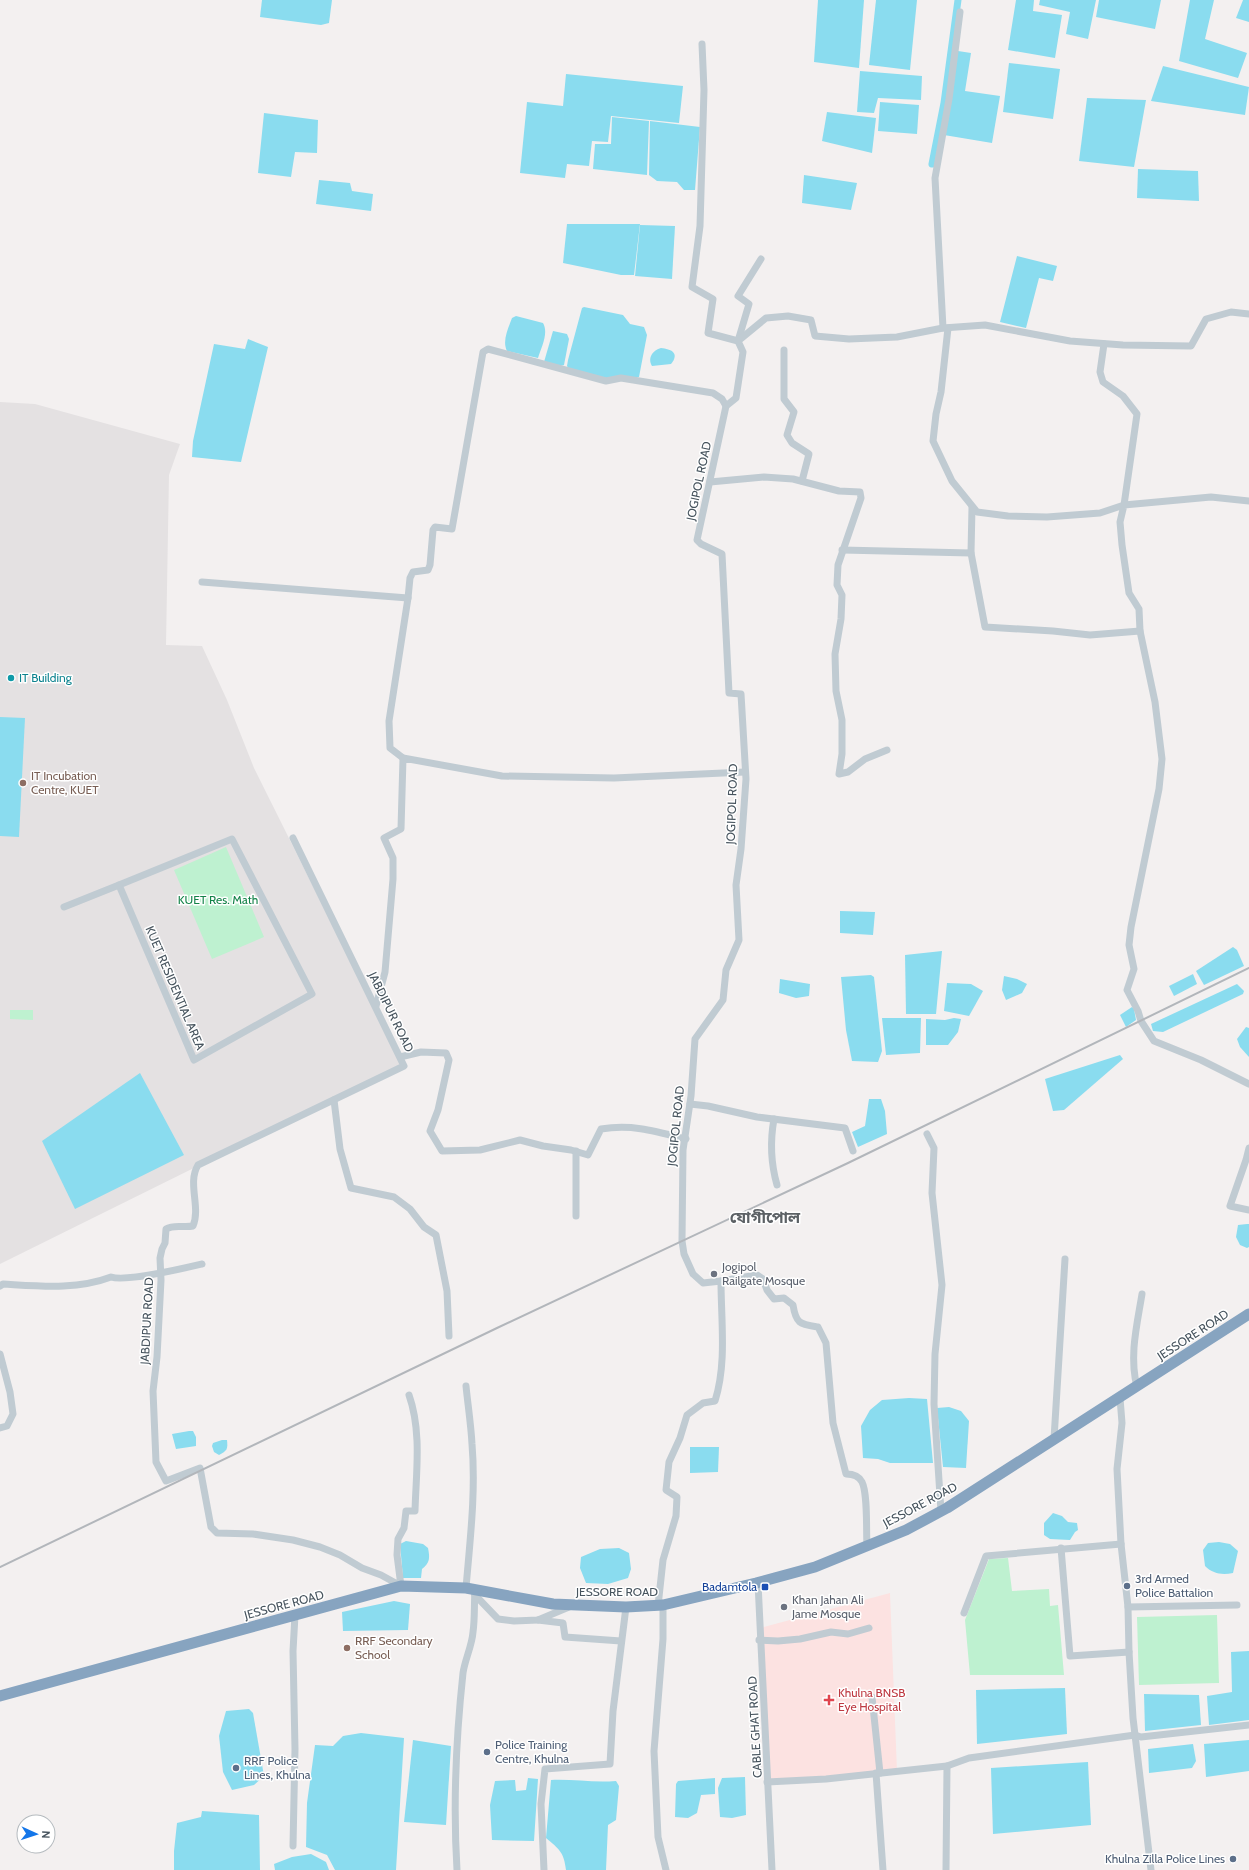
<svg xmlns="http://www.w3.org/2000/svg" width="1249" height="1870" font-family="Cabin,'Noto Sans Bengali',sans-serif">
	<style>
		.education { fill: #e4e1e2 }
		.medical { fill: #fce2e1 }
		.green { fill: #bef1d0 }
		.water { fill: #8adcef }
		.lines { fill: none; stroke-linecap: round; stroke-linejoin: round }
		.canal { stroke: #8adcef; stroke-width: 7 }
		.minor { stroke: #c0cbd2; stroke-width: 7 }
		.highway { stroke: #87a4c0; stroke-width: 11 }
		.rail { stroke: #b2b6bb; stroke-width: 2 }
		.culture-dot { fill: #0f9aa8; stroke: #fff; stroke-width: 1.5 }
		.education-dot { fill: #8d6e63; stroke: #fff; stroke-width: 1.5 }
		.worship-dot { fill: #6b7280; stroke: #fff; stroke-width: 1.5 }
		.service-dot { fill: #5c6f8a; stroke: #fff; stroke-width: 1.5 }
		.transit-dot { fill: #1a4fb4; stroke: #fff; stroke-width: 1.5 }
		.health-dot { fill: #e0444e; stroke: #fff; stroke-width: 1.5 }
		.labels { text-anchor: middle; stroke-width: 3; stroke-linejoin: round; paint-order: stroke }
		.street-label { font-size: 12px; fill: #47545e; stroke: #fff }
		.culture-label { font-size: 12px; fill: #0d838f; stroke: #fff; text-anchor: start }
		.education-label { font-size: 12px; fill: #785e54; stroke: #fff; text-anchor: start }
		.park-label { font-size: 12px; fill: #148349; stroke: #fff }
		.worship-label { font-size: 12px; fill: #5b616d; stroke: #fff; text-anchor: start }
		.service-label { font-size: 12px; fill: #4e5e75; stroke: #fff; text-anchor: start }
		.transit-label { font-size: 12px; fill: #164399; stroke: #fff; text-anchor: end }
		.health-label { font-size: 12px; fill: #be3a42; stroke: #fff; text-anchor: start }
		.district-label { font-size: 16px; font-weight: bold; fill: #5c6165; stroke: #fff }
	</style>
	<rect width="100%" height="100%" fill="#f3f0f0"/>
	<!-- education -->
	<polygon class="education" points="0,402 35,404 180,444 169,475 166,645 202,646 227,700 254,768 402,1065 0,1264"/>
	<!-- medical -->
	<polygon class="medical" points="890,1593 897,1771 768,1782 760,1628"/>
	<!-- green -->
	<g class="green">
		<polygon points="226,847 264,937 212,959 174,870"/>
		<polygon points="10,1010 33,1010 33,1020 10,1019"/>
		<polygon points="1008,1558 1012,1591 1049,1589 1050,1606 1058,1605 1064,1675 970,1675 965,1620 989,1559"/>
		<polygon points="1217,1615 1219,1683 1139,1685 1137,1617"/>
	</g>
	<!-- water -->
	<g class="water">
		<polygon points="262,0 332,0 329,23 321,25 260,17"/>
		<polygon points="818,0 864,0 859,68 814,62"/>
		<polygon points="876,0 917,0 910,70 869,65"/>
		<polygon points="1016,0 1034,0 1033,11 1062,15 1055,58 1008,50"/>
		<polygon points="1040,0 1096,0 1088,39 1066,34 1070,12 1039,5"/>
		<polygon points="1099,0 1161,0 1155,29 1096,17"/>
		<polygon points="1190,0 1214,0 1205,39 1247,53 1238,78 1179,61"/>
		<polygon points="1243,0 1249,0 1249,22 1236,18"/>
		<polygon points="958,51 971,53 965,91 1000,96 992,143 944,135"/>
		<polygon points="1009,63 1060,69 1053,119 1003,112"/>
		<polygon points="1163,66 1249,87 1245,115 1151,101"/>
		<polygon points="860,71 922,76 921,100 878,98 874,113 857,112"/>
		<polygon points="566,74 683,86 679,123 611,116 608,142 592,141 589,166 567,164 565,178 520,173 527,102 563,106"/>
		<polygon points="1087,98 1146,100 1134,167 1079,161"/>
		<polygon points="880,102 919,105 917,134 878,131"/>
		<polygon points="827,112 876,118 872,153 822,141"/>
		<polygon points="264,113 318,120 317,153 295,152 291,177 258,173"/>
		<polygon points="612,117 649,121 647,175 593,169 595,144 611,144"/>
		<polygon points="650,121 700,127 695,190 684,190 677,182 657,181 649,175"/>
		<polygon points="1138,169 1198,171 1199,201 1137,198"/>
		<polygon points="804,175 857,183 851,210 802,203"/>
		<polygon points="319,180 350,183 352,191 373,194 371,211 316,204"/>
		<polygon points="567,224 640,224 634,275 621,275 563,263"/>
		<polygon points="640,225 675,226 672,279 635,276"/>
		<polygon points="1017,256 1057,266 1053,281 1039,278 1026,328 1000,322"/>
		<polygon points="584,307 623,315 630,324 644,327 647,335 639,377 604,379 569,369 567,366 568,360 582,308"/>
		<path d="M 516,316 L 543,323 C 549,333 541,348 538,358 L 507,351 C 502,341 508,329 512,318 Z"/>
		<polygon points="553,331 567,334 569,339 564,365 560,366 544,362"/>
		<polygon points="248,339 268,347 241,462 192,457 193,441 214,344 245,349"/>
		<path d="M 661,348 C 671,349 680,353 671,364 L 652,366 C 647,358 653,350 661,348 Z"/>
		<polygon points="0,717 25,718 19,837 0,836"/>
		<polygon points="840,911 875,912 873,935 840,933"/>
		<polygon points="1233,947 1237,950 1244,966 1204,985 1196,971"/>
		<polygon points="942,951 936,1014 906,1014 905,955"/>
		<polygon points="1193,974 1197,984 1174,996 1169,986"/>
		<polygon points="871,975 874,977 882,1051 878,1062 852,1061 846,1030 841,977"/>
		<polygon points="1004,976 1017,979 1027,984 1022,993 1006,1000 1002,990"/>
		<polygon points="780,979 810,984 809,996 796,998 779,993"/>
		<polygon points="947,983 971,984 983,991 969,1016 944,1011"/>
		<polygon points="1237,984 1244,991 1243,994 1163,1032 1153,1031 1151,1024"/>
		<polygon points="1132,1007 1134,1009 1136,1020 1126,1027 1120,1015"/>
		<polygon points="882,1018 921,1018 920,1053 886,1055"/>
		<polygon points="954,1018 961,1019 958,1032 948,1045 926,1045 926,1019 945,1020"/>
		<polygon points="1246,1027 1249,1028 1249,1057 1240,1047 1237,1039"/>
		<polygon points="1120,1055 1123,1059 1064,1110 1053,1111 1045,1079"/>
		<polygon points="140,1073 184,1155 75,1209 42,1141"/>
		<polygon points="869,1099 881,1099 885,1111 887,1134 858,1147 852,1132 865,1126"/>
		<polygon points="1247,1224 1249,1224 1249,1247 1247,1248 1240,1245 1236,1237 1238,1225"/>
		<polygon points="909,1398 927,1399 933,1463 890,1463 878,1459 863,1458 861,1426 870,1410 882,1400"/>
		<polygon points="949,1407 961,1411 969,1421 966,1468 943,1467 937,1408"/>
		<polygon points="189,1431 193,1431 196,1437 196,1446 176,1449 172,1434"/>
		<path d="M 222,1440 L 227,1440 C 228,1449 227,1451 219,1455 L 214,1452 L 212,1446 L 213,1443 Z"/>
		<polygon points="690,1447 719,1447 718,1472 690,1473"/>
		<polygon points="1053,1513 1062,1516 1068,1522 1077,1523 1078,1530 1075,1532 1070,1540 1050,1539 1044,1535 1044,1523"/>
		<path d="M 406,1541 L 423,1544 L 428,1548 C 430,1558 430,1563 422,1569 L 421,1578 L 403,1578 L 400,1544 Z"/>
		<path d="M 1219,1542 L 1230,1544 L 1238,1551 L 1233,1573 C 1222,1575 1213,1574 1205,1566 L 1203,1550 L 1208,1543 Z"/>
		<polygon points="619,1548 629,1553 631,1569 628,1578 608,1584 586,1583 580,1568 581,1557 600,1549"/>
		<polygon points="394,1601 410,1604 408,1630 343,1631 342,1612"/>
		<polygon points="1249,1651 1249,1720 1209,1725 1207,1696 1232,1692 1231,1652"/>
		<polygon points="1065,1688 1067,1734 977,1744 976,1690"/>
		<polygon points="1144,1694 1199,1695 1201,1725 1145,1731"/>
		<polygon points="249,1709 253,1713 264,1776 254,1785 232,1790 223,1772 219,1736 226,1711"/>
		<polygon points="361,1733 404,1738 396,1870 335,1870 327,1855 306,1847 307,1803 315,1745 333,1746 343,1736"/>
		<polygon points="413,1740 451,1746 446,1825 404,1822"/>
		<polygon points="1249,1740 1249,1771 1206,1777 1204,1744"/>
		<polygon points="1193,1744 1196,1761 1192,1768 1149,1773 1148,1749"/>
		<polygon points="1088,1762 1091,1825 993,1834 991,1768"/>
		<polygon points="745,1777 746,1815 732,1818 720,1817 718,1788 722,1778"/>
		<polygon points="528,1778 538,1779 534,1841 492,1840 490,1805 495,1781 515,1780 516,1791 526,1790"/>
		<polygon points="715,1778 715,1794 701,1795 697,1813 688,1818 675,1817 676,1784 678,1781"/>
		<path d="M 551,1780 C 573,1779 594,1783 616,1781 L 619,1786 L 616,1820 L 608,1825 L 606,1870 L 566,1870 C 564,1852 559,1849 546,1838 Z"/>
		<polygon points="202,1811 259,1815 260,1870 174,1870 174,1851 177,1823 201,1817"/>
		<polygon points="311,1854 326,1862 329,1870 275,1870 274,1864 292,1857"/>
	</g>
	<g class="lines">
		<!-- canal -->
		<polyline class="canal" points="932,164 944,103 958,0"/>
		<!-- minor -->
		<g class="minor">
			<polyline points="702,44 704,90 700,226 692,287 713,299 708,333 738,341 749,304 738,296 761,259"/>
			<polyline points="943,328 935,178 949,99 960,12"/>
			<polyline points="948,328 941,392 936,414 933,441 952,481 977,512 1008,516 1047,517 1100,513 1124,505 1137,414 1123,396 1103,382 1100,372 1104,344"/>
			<polyline points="784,350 784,399 794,412 787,435 792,443 809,454 802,481"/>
			<polyline points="710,482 764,477 793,479 839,491 860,492 861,498 838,565 837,585 842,595 841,619 835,654 836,691 842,720 842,754 839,774 848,772 865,759 887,750"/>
			<polyline points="1249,501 1211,497 1124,505 1120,522 1122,545 1129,593 1139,609 1140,631 1155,702 1162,759 1159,789 1131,927 1129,945 1134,969 1127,990 1138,1011 1141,1021 1154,1041 1201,1060 1249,1084"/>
			<polyline points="842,550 971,553 972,507"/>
			<polyline points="971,553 985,627 1053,631 1090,635 1140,631"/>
			<polyline points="202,582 408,598 410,578 413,572 428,570 430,565 433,530 435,527 452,529 483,352 488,349 606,381 621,378 713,393 722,399 726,406"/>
			<polyline points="403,758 390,748 389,721 408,598"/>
			<path d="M 293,838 L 404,1066 L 198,1165 C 187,1183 201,1207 193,1226 C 184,1228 174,1224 166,1229 L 165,1243 L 162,1249 L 160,1258 L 161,1280 L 157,1357 L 153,1391 L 156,1462 L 166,1481 L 200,1468 L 211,1527 L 217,1533 L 253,1534 L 293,1540 L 320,1547 L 340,1555 L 362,1568 L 381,1575 L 401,1586 L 397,1555 L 398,1539 L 404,1528 L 406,1511 L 415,1511 C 416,1473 422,1432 409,1395"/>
			<polygon points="232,839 312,994 194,1060 119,885"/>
			<polyline points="64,907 119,885"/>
			<polyline points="376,1006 385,972 393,879 393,858 384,838 401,829 403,758 502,776 614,778 745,772"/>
			<path d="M 400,1057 L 421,1052 L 446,1053 L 449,1060 L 438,1110 L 430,1131 L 442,1151 L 480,1150 L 520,1140 L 543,1146 L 571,1150 L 588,1155 L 601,1129 C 632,1124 655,1131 686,1139"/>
			<polyline points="334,1100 340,1149 351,1188 394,1197 410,1209 424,1227 436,1235 447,1291 449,1336"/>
			<polyline points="690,1104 708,1106 757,1117 845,1128 853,1151"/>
			<path d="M 774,1119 C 770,1141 771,1164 777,1185"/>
			<polyline points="927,1134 934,1148 932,1193 942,1285 935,1354 934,1404 941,1511"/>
			<polyline points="1249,1148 1246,1160 1230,1206 1249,1210"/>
			<polyline points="576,1216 576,1151"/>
			<path d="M 721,1281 L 757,1275 L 763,1279 L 767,1290 L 774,1299 L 784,1298 L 793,1305 C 796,1324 800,1324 818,1327 L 826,1343 L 833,1423 L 846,1474 C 852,1474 859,1476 862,1482 C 868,1494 866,1531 867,1546"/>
			<path d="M 0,1286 L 3,1284 C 39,1286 77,1290 111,1277 C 126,1282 185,1268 202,1264"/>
			<polyline points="0,1354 10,1392 13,1414 7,1426 0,1428"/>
			<path d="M 1137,1387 C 1129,1356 1137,1325 1142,1294"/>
			<polyline points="1120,1398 1122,1423 1117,1469 1121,1544 1128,1607 1129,1652 1133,1718 1151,1870"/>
			<polyline points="1054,1439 1065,1259"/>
			<polyline points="1061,1548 1070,1656 1129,1652"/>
			<polyline points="758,1583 772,1870"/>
			<path d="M 466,1588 C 470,1540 476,1492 472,1444 C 471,1425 468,1406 466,1386"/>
			<polyline points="475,1595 498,1619 514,1621 538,1620 569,1607"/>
			<polyline points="663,1605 663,1639 654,1751 658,1837 666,1870"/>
			<path d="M 658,1606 L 663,1560 L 676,1516 L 677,1497 L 666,1490 L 669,1462 L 680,1438 L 687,1415 L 703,1403 L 715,1401 C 727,1363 721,1321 721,1281 L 703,1283 L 693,1274 L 684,1254 L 682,1241 L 683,1150 L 691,1096 L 695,1039 L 723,1000 L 726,970 L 739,940 L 736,885 L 741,849 L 746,779 L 741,694 L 729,693 L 722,554 L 701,544 L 697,540 L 726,406 L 736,398 L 743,352 L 738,341 L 766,318 L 788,316 L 811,320 L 815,336 L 849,339 L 897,337 L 943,328 L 985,325 L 1070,341 L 1123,345 L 1191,346 L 1206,319 L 1231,312 L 1249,314"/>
			<polyline points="1128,1607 1237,1605"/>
			<polyline points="964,1613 986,1556 1121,1544"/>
			<polyline points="538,1620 563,1623 565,1637 621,1641"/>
			<polyline points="759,1640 778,1641 800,1639 831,1632 848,1634 869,1628"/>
			<polyline points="872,1697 880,1773"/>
			<polyline points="947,1766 969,1758 1135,1735 1141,1737 1249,1725"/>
			<polyline points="876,1773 883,1870"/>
			<polyline points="767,1782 826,1779 947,1766 946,1870"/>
			<polyline points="293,1846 295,1749 293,1651 295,1615"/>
			<path d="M 457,1870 C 453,1805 456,1738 463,1673 C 465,1659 472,1646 473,1632 C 475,1618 474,1604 475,1590"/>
			<polyline points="544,1870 541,1804 545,1769 610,1764 613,1711 626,1607"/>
		</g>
		<!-- highway -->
		<polyline class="highway" points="0,1696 401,1586 466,1588 553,1604 626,1607 663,1605 756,1583 815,1567 906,1530 947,1508 1249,1314"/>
		<!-- rail -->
		<polyline class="rail" points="0,1567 497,1328 848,1163 1249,968"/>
	</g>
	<!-- markers -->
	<circle class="culture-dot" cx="11" cy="678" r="4"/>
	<g class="education-dot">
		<circle cx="23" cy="783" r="4"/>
		<circle cx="347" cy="1648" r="4"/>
	</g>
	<g class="worship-dot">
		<circle cx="714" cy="1274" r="4"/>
		<circle cx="784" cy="1607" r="4"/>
	</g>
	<g class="service-dot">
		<circle cx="1127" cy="1586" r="4"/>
		<circle cx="487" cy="1752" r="4"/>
		<circle cx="236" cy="1768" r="4"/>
		<circle cx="1233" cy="1859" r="4"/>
	</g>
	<rect class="transit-dot" x="761" y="1583" width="8" height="8" rx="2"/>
	<path class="health-dot" d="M827 1694h4v4h4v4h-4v4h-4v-4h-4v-4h4z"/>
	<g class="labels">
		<!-- street labels -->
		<g class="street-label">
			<text transform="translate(699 481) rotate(-78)" y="4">JOGIPOL ROAD</text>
			<text transform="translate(732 804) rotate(-88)" y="4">JOGIPOL ROAD</text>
			<text transform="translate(175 988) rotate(67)" y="4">KUET RESIDENTIAL AREA</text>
			<text transform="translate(391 1012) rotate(64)" y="4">JABDIPUR ROAD</text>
			<text transform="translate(676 1126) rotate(-84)" y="4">JOGIPOL ROAD</text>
			<text transform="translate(147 1321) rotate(-87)" y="4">JABDIPUR ROAD</text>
			<text transform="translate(1193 1335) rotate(-33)" y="4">JESSORE ROAD</text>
			<text transform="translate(920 1505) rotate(-28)" y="4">JESSORE ROAD</text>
			<text x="617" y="1596">JESSORE ROAD</text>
			<text transform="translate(284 1605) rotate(-15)" y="4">JESSORE ROAD</text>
			<text transform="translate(755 1727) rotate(-93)" y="4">CABLE GHAT ROAD</text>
		</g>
		<!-- culture labels -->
		<g class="culture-label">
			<text x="19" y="682">IT Building</text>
		</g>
		<!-- education labels -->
		<g class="education-label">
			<text x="31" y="780">IT Incubation<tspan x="31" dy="14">Centre, KUET</tspan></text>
			<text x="355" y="1645">RRF Secondary<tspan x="355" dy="14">School</tspan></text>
		</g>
		<!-- park labels -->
		<g class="park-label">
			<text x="218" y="904">KUET Res. Math</text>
		</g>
		<!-- worship labels -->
		<g class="worship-label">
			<text x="722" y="1271">Jogipol<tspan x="722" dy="14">Railgate Mosque</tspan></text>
			<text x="792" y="1604">Khan Jahan Ali<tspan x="792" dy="14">Jame Mosque</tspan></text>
		</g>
		<!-- service labels -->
		<g class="service-label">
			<text x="1135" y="1583">3rd Armed<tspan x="1135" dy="14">Police Battalion</tspan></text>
			<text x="495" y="1749">Police Training<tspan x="495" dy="14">Centre, Khulna</tspan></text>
			<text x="244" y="1765">RRF Police<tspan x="244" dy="14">Lines, Khulna</tspan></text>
			<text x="1225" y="1863" text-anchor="end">Khulna Zilla Police Lines</text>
		</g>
		<!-- transit labels -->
		<g class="transit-label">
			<text x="757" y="1591">Badamtola</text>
		</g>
		<!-- health labels -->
		<g class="health-label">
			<text x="838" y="1697">Khulna BNSB<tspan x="838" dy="14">Eye Hospital</tspan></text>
		</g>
		<!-- district labels -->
		<g class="district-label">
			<text x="765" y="1223">যোগীপোল</text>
		</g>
	</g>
	<!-- north arrow -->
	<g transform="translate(36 1834) rotate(93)"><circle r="19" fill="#ffffff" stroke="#b5bbbf"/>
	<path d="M0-3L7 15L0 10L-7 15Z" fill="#1476e9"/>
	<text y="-6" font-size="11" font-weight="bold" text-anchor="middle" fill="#47545e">N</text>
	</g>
</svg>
